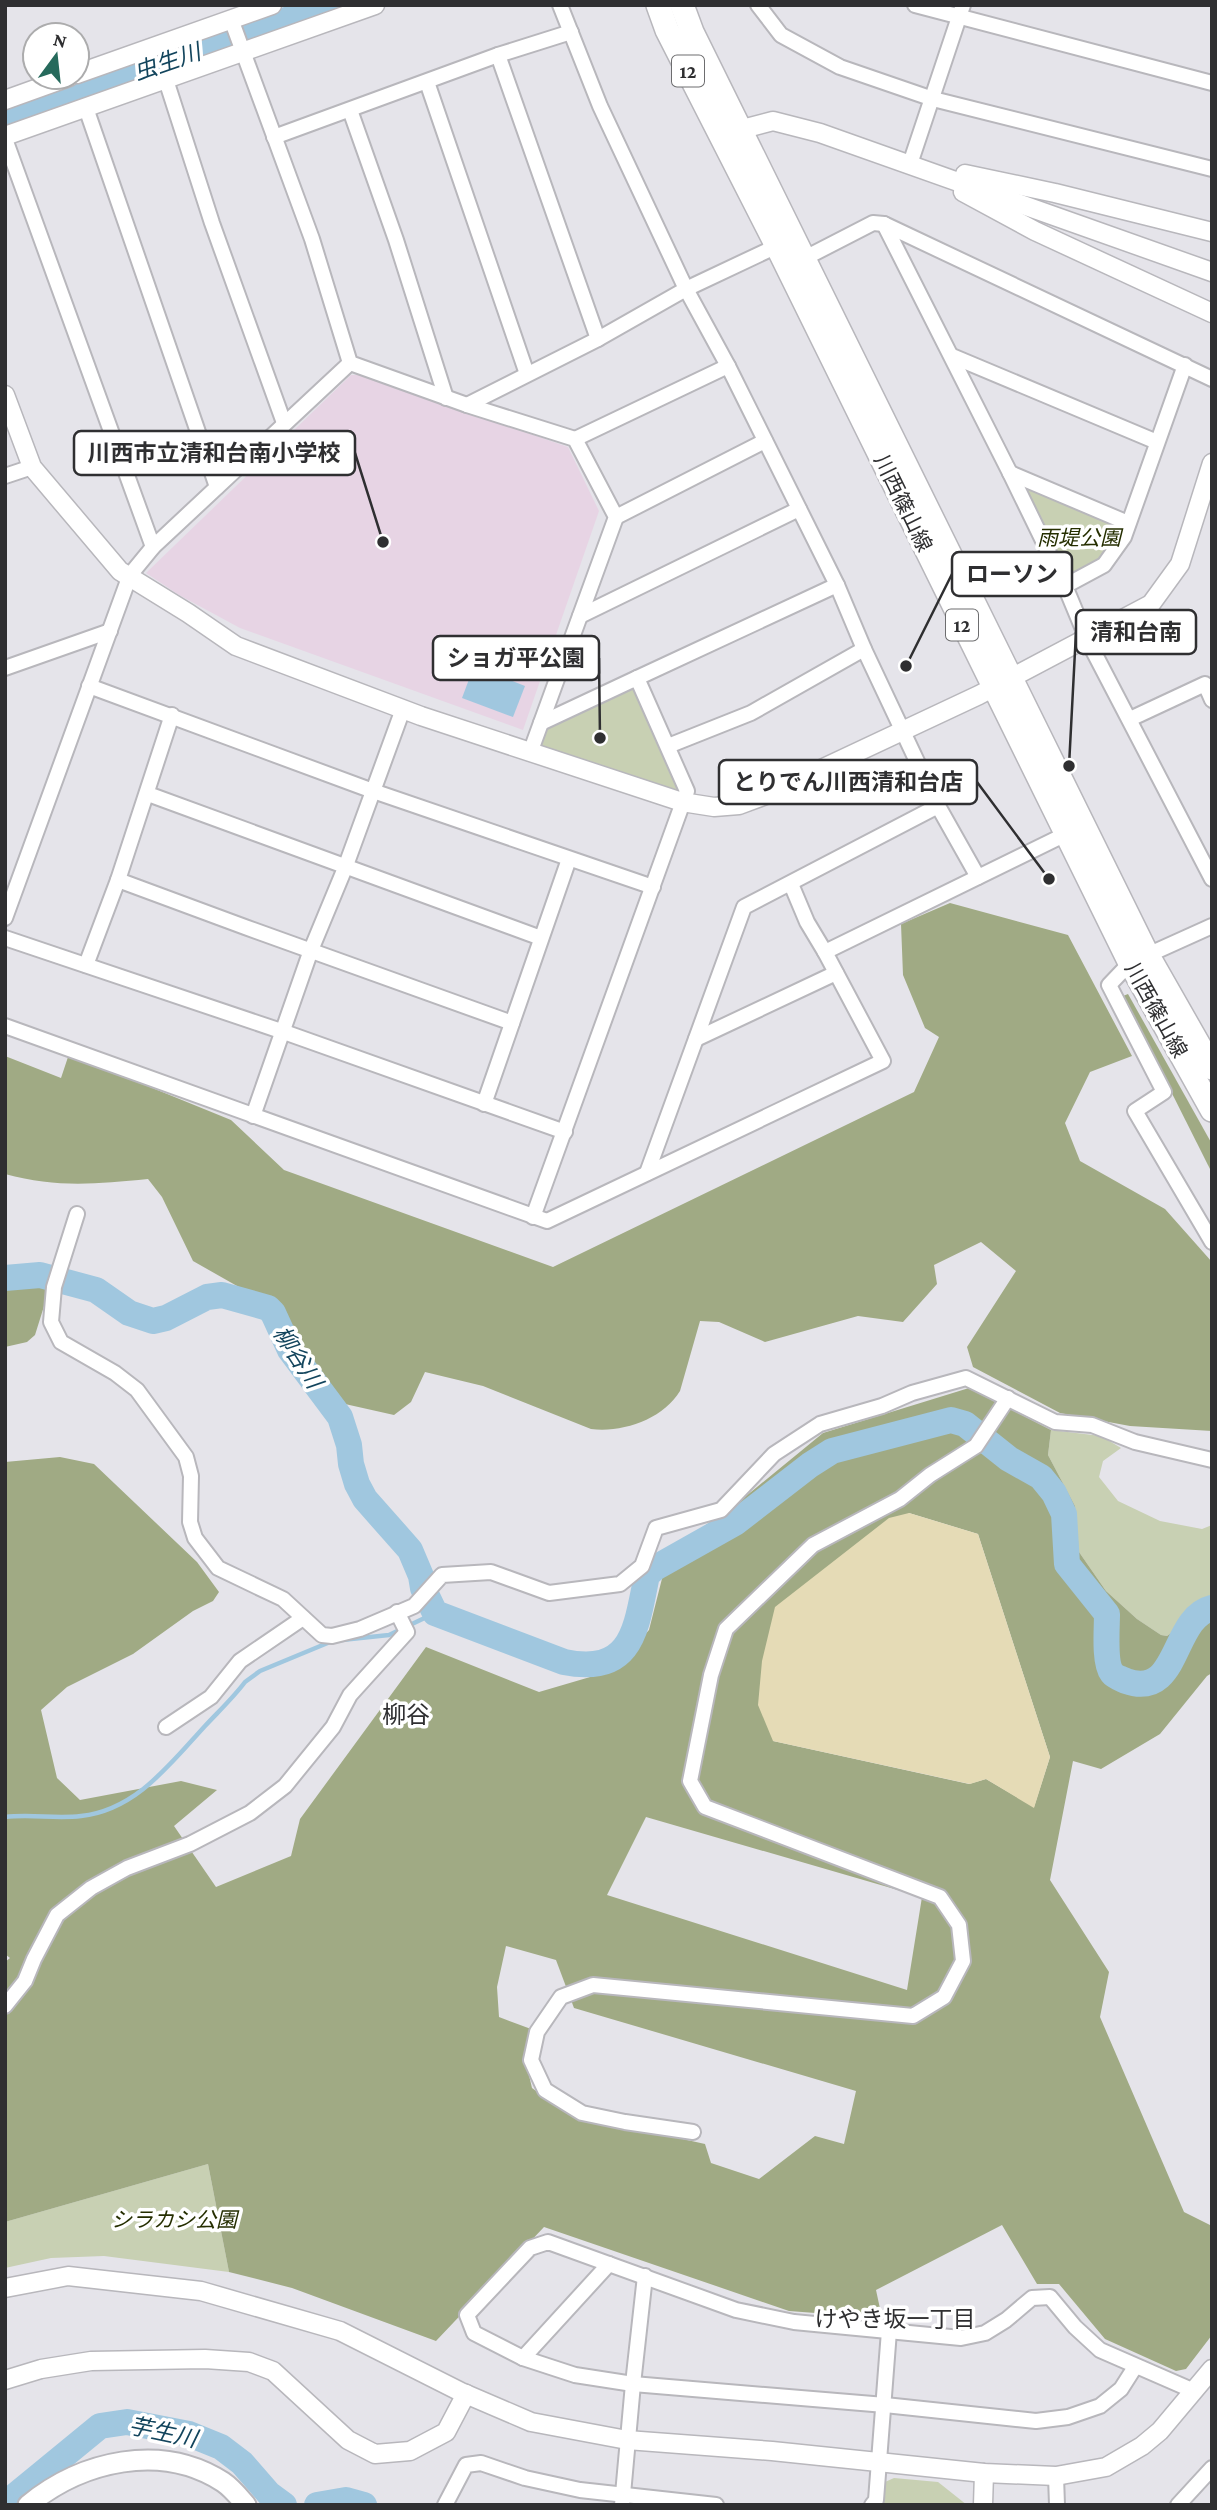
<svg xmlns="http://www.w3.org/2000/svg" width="1217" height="2510" font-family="'Crimson Pro','Noto Sans JP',serif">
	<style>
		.education { fill: #e7d4e4 }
		.green { fill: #c8d0b3 }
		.forest { fill: #a0aa84; fill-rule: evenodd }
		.sand { fill: #e5dbb6 }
		.water { fill: #a0c7df }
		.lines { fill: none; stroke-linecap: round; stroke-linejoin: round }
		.stream { stroke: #a0c7df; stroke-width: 4.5 }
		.river { stroke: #a0c7df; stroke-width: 26 }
		.minor-casing { stroke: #b8b7bc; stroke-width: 18 }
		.tertiary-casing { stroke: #b8b7bc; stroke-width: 21 }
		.secondary-casing { stroke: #b8b7bc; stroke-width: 23 }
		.primary-casing { stroke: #b8b7bc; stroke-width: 26 }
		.minor { stroke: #fff; stroke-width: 14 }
		.tertiary { stroke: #fff; stroke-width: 18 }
		.secondary { stroke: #fff; stroke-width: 19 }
		.primary { stroke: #fff; stroke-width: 23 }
		.labels { text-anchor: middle; stroke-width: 7; stroke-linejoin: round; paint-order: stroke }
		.shield { fill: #fff; stroke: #6d6d6f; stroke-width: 2 }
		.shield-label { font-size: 19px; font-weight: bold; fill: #2f2f31 }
		.street-label { font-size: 21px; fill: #2f2f31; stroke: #fff }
		.park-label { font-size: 21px; font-style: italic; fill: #252e00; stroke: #fff }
		.water-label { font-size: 23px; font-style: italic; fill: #13455d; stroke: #fff }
		.neighbourhood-label { font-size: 23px; fill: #2f2f31; stroke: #fff }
		.quarter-label { font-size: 24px; fill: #2f2f31; stroke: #fff }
		.leader { fill: none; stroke: #2f2f31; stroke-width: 2.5 }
		.callout-dot { fill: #2f2f31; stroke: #fff; stroke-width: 2.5 }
		.callout { fill: #fff; stroke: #2f2f31; stroke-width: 2.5 }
		.callout-label { font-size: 23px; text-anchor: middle; font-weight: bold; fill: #2f2f31 }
	</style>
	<rect width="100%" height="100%" fill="#e5e4ea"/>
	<!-- education -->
	<polygon class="education" points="351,375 360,375 568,447 599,511 523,730 240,628 179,595 146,573"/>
	<!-- green -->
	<g class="green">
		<polygon points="1010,473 1128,523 1104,565 1065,586"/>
		<polygon points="637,678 687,791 682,802 530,753 541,723"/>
		<polygon points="1051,1430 1101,1436 1121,1448 1103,1461 1099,1477 1118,1501 1160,1521 1202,1529 1212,1525 1212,1604 1167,1636 1161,1635 1137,1619 1106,1591 1079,1552 1075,1506 1048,1455"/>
		<polygon points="208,2164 229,2272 104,2256 51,2258 5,2268 5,2222"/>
		<polygon points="894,2478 938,2482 967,2505 883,2505 885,2482"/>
	</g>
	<!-- forest -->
	<g class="forest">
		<path d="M 950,903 L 1068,935 L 1132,1056 L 1090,1072 L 1065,1123 L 1080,1161 L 1165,1209 L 1212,1262 L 1212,1431 L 1130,1426 L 1060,1413 L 973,1367 L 967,1347 L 1016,1271 L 981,1242 L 934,1265 L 937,1284 L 903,1322 L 858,1316 L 765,1342 L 719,1322 L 700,1321 L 680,1391 C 663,1419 623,1433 591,1429 L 483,1386 L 425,1372 L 411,1402 L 394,1415 L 345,1404 L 333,1397 L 281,1311 L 193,1261 L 162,1197 L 148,1179 C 95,1184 57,1188 5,1174 L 5,1056 L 61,1078 L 69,1054 L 231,1120 L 284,1170 L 553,1267 L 914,1092 L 939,1037 L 925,1028 L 903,975 L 901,924 Z"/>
		<polygon points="1128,994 1212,1144 1212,1173 1123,996"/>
		<polygon points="19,1271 50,1287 35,1335 27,1342 5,1347 5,1272"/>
		<path d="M 969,1388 L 1051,1430 L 1048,1455 L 1075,1506 L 1079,1552 L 1106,1591 L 1137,1619 L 1161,1635 L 1167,1636 L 1212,1604 L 1212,1673 L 1207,1676 L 1160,1734 L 1101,1769 L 1073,1761 L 1050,1880 L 1109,1972 L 1100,2017 L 1184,2212 L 1212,2226 L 1212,2335 L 1186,2369 L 1176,2371 L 1105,2339 L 1059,2284 L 1037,2284 L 1002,2225 L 876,2290 L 882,2318 L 789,2311 L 544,2227 L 436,2341 L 292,2288 L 229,2272 L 208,2164 L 5,2222 L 5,1962 L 10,1958 L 5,1954 L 5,1462 L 60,1457 L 94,1464 L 197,1562 L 219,1592 L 213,1601 L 193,1611 L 133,1654 L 67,1687 L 41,1710 L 57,1778 L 80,1800 L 181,1781 L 217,1790 L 174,1826 L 216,1887 L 291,1856 L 300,1819 L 426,1647 L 539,1692 L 614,1670 L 649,1630 L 669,1551 L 740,1501 L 823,1433 ZM 909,1513 L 978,1534 L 1050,1757 L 1034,1807 L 986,1779 L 969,1784 L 773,1741 ZM 646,1817 L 922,1897 L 907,1990 L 607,1895 ZM 506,1946 L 556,1960 L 574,2008 L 856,2091 L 844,2144 L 815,2136 L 759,2179 L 711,2163 L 705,2144 L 566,2113 L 532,2088 L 524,2054 L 531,2029 L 499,2017 L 497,1987 Z"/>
	</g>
	<!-- sand -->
	<polygon class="sand" points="909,1513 978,1534 1050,1757 1034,1808 986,1779 970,1784 773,1741 758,1705 762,1661 775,1607 889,1518"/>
	<!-- water -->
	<polygon class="water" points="474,666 525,686 513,717 462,698"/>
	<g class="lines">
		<!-- stream -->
		<g class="stream">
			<polyline points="342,1640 389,1635 435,1613"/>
			<path d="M 5,1817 C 31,1814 56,1819 81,1816 C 136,1810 170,1764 205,1726 C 218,1712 233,1698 245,1682 L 260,1671 L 330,1642"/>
		</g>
		<!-- river -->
		<g class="river">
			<polyline points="5,119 329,5"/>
			<path d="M 5,1278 L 40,1275 L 96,1290 L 129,1313 L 153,1321 L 166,1318 L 207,1297 L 222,1295 L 268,1308 L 273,1313 L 290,1350 L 340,1417 L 349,1445 L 351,1464 L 357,1484 L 365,1499 L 410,1550 L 421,1576 L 423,1588 L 435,1613 L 564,1662 C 634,1676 636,1627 647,1575 L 655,1568 L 735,1523 L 810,1465 L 832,1451 L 951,1420 L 965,1424 L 1009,1459 L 1041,1477 L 1054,1493 L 1064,1514 L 1067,1564 L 1107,1614 C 1107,1627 1104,1663 1112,1673 C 1115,1677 1122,1679 1126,1681 C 1180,1700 1171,1618 1212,1608"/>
			<polyline points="5,2504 100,2426 127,2422 189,2434 221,2447 242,2463 269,2494 284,2505"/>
			<polyline points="317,2505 346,2500 364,2505"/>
		</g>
		<defs>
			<g id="minor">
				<polyline points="560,5 600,106 686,289 728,366 837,585 864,649 938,806 978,877"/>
				<polyline points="758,5 781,35 840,67 933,99 1212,169"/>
				<polyline points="915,5 1212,83"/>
				<polyline points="231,19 312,239 350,363 467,405 575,439 616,517 530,753"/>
				<polyline points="498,55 598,339"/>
				<polyline points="166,80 212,223 284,423"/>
				<polyline points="427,82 527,374"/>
				<polyline points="86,108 217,487"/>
				<polyline points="350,110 396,240 446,398"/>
				<polyline points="274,137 498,55 571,32"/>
				<polyline points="5,139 153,547"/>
				<polyline points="910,164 963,5"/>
				<polyline points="884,224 1010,473 1065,586 1087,639 1212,879"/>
				<polyline points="805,258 873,223 884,224 1212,379"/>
				<polyline points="952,356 1157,442"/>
				<polyline points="467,405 598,339 686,289 777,246"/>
				<polyline points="575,439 728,366"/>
				<polyline points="1010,473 1128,523"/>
				<polyline points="5,476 32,467"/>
				<polyline points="616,517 765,441"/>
				<polyline points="1065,586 1104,565 1124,537 1185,365"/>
				<polyline points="580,616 799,509"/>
				<polyline points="5,668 110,631"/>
				<polyline points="637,678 837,585"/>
				<polyline points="89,686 373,791 653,887"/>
				<polyline points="1130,719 1205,684 1212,700"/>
				<polyline points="668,746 751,713 864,649"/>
				<polyline points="148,794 541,938"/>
				<polyline points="118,880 245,927 512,1023"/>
				<polyline points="791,884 807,922 825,952"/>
				<polyline points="5,918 130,575 153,547 350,363"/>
				<polyline points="1212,926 1130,963 1109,985 1164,1092 1135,1111 1212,1242"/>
				<polyline points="5,938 284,1032 565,1132"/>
				<polyline points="86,965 118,880 172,715"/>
				<polyline points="5,1026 547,1221 883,1061 825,952 1066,834"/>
				<polyline points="696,1039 836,973"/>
				<polyline points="484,1104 569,859"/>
				<polyline points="253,1116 311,950 345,868 403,709"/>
				<polyline points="647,1173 744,907 938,806"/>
				<polyline points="77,1214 54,1287 51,1322 61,1342 115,1373 137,1390 186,1457 191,1476 190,1522 195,1538 218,1568 283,1599 322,1635 332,1636 360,1629 414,1606 442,1575 491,1572 549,1593 620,1584 642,1566 656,1528 721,1510 774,1454 820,1424 882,1406 912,1393 966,1378 1055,1422 1092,1425 1135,1442 1212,1460"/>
				<polyline points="533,1217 687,791 637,678 541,723"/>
				<polyline points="166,1727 211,1697 240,1661 303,1618"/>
				<polyline points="5,2006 25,1981 34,1959 57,1915 91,1888 127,1868 190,1844 250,1813 285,1786 333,1727 350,1695 407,1632 397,1612"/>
				<polyline points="693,2132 625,2122 582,2113 545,2090 531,2060 537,2032 561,1997 593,1985 913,2016 944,1997 963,1961 959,1925 940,1897 705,1807 690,1781 711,1675 726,1629 813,1545 900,1499 930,1475 976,1446 1008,1398"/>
				<polyline points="523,2358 609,2264"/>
				<polyline points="1135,2367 1121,2389 1100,2406 1068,2417 1036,2421 885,2405 633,2384 575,2375 523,2358 474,2333 467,2315 530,2248 548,2242 736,2310 794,2322 961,2338 985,2333 1006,2320 1032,2298 1050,2297 1075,2327 1100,2350 1194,2391"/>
				<polyline points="1056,2476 1057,2505"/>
				<polyline points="445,2505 466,2465 481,2463 525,2478 580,2490 716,2505"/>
				<polyline points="622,2505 633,2384 645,2276"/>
				<polyline points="872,2505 876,2500 889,2331"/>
				<polyline points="1178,2505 1212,2468"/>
			</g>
			<g id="tertiary">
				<polyline points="77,74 272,5"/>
				<polyline points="5,100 69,77"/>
				<polyline points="731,132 773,121 820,133 1212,272"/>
				<polyline points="5,136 375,5"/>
				<polyline points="965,174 1055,193 1212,232"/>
				<polyline points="963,192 1035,231 1212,313"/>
				<polyline points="5,395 32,467 120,571 188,613 236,646 421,716 682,802 714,807 739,805 766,795 979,695 1151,604 1180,564 1212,463"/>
				<polyline points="5,2288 68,2276 201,2291 340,2331 461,2392 531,2422 627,2440 772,2451 984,2473 1056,2476 1106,2467 1142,2446 1160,2431 1212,2369"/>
				<polyline points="5,2380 41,2369 91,2361 205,2359 249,2362 273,2371 348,2440 375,2454 410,2451 446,2432 466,2394"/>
				<polyline points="983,2505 984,2473"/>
			</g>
			<path id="secondary" d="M 28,2505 C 82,2461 161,2442 223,2482 C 232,2488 239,2497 246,2505"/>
			<g id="primary">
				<polyline points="658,5 667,30 777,246 1130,963 1212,1110"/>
				<polyline points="682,5 692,32 1147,954 1212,1068"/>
			</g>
		</defs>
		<!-- minor casing -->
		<use href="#minor" class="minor-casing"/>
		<!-- tertiary casing -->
		<use href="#tertiary" class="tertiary-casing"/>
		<!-- secondary casing -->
		<use href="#secondary" class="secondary-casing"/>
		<!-- primary casing -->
		<use href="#primary" class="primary-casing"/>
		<!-- minor -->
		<use href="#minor" class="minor"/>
		<!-- tertiary -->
		<use href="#tertiary" class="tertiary"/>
		<!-- secondary -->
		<use href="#secondary" class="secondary"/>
		<!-- primary -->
		<use href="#primary" class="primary"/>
	</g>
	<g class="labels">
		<!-- shield labels -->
		<g class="shield">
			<rect x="672" y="55.5" width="32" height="31" rx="5"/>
			<rect x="946" y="609.5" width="32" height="31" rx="5"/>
		</g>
		<g class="shield-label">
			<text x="688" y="78">12</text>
			<text x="962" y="632">12</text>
		</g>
		<!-- street labels -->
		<g class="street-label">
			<text transform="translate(903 503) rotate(64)" y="7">川西篠山線</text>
			<text transform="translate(1156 1010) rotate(61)" y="7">川西篠山線</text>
		</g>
		<!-- park labels -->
		<g class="park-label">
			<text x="1079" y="545">雨堤公園</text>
			<text x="174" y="2227">シラカシ公園</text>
		</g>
		<!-- water labels -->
		<g class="water-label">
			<text transform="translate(167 62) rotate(-19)" y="8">虫生川</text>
			<text transform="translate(298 1357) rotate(57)" y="8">柳谷川</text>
			<text transform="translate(163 2432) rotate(12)" y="8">芋生川</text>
		</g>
		<!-- neighbourhood labels -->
		<g class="neighbourhood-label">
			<text x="895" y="2327">けやき坂一丁目</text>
		</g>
		<!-- quarter labels -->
		<g class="quarter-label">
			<text x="406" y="1723">柳谷</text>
		</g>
	</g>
	<!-- callouts -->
	<path class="leader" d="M383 542L355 453M906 666L952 574M1069 766L1076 632M600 738L599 658M1049 879L977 782"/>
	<g class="callout-dot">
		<circle cx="383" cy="542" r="7"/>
		<circle cx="906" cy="666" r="7"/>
		<circle cx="1069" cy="766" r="7"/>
		<circle cx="600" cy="738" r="7"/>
		<circle cx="1049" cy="879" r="7"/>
	</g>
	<g class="callout">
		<rect x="74" y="431" width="281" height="44" rx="7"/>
		<rect x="952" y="552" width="120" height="44" rx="7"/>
		<rect x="1076" y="610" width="120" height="44" rx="7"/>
		<rect x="433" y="636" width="166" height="44" rx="7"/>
		<rect x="719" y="760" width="258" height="44" rx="7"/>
	</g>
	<g class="callout-label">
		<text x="214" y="461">川西市立清和台南小学校</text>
		<text x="1012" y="582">ローソン</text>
		<text x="1136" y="640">清和台南</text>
		<text x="516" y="666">ショガ平公園</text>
		<text x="848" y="790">とりでん川西清和台店</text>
	</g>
	<!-- border -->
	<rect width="1217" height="2510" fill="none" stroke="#2f2f31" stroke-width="14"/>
	<!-- north arrow -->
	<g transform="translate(56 56) rotate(15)"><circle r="33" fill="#ffffff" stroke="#acacad" stroke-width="2"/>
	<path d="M0-5L12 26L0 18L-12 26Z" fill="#266a5c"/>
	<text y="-10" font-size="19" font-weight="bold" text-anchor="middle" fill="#2f2f31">N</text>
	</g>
</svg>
